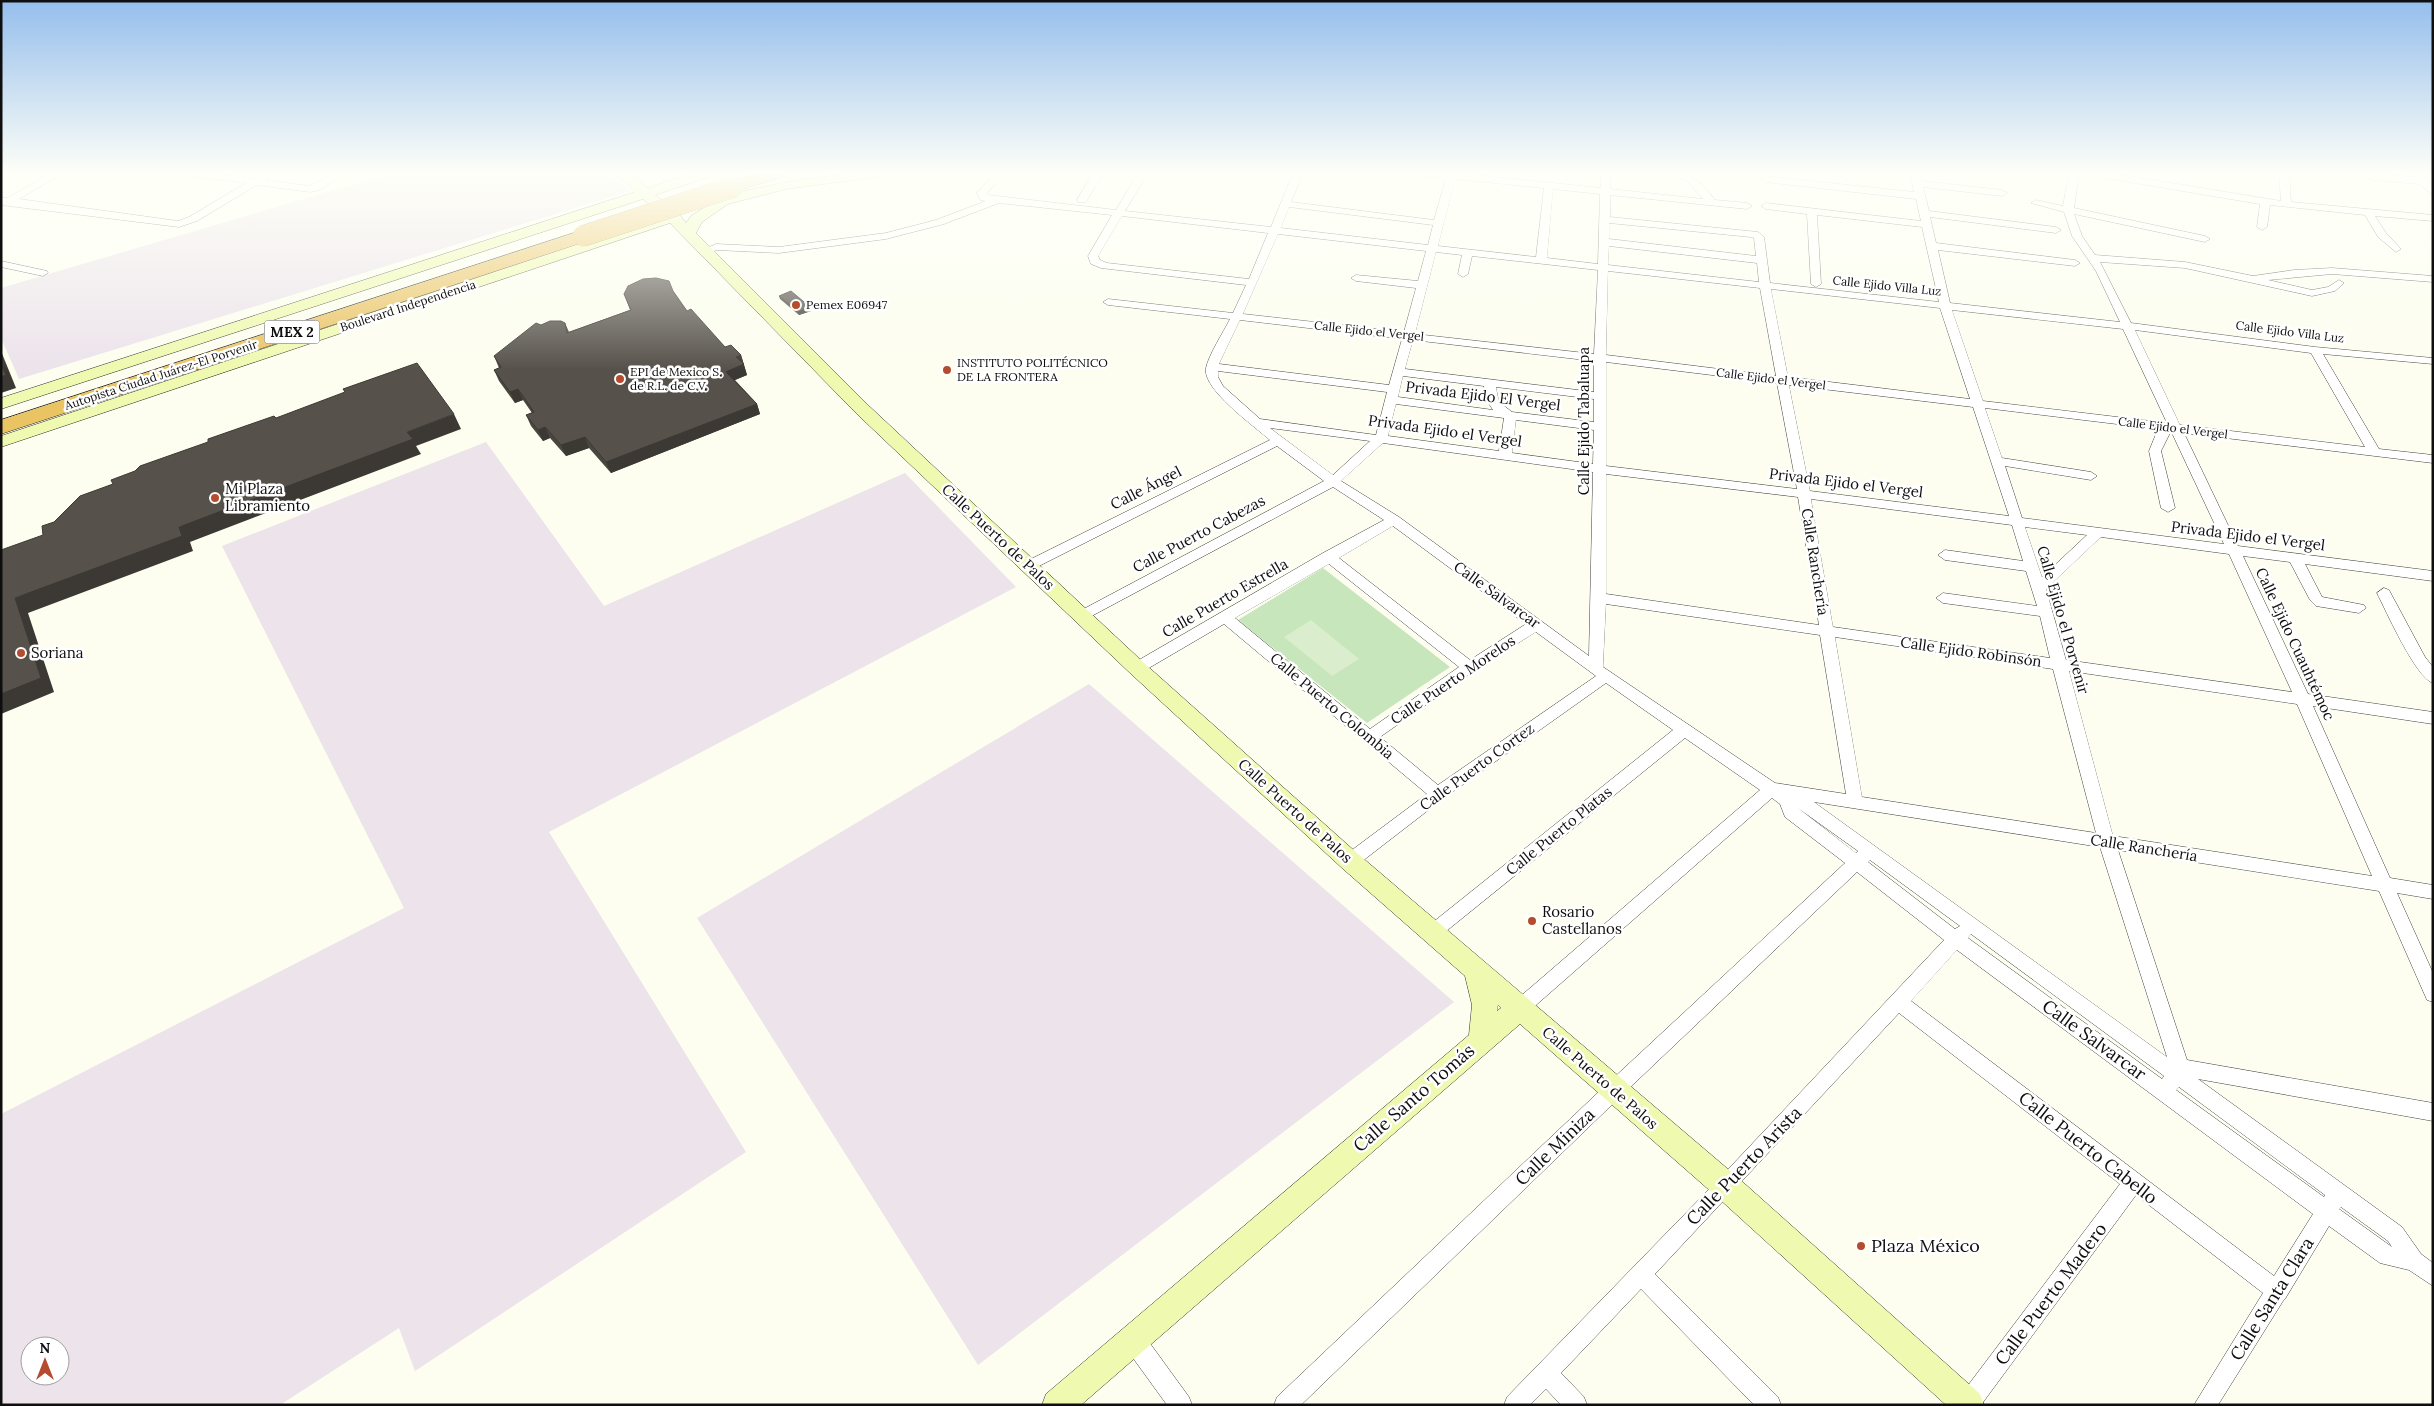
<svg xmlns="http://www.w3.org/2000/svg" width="2434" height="1406" font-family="Lora,serif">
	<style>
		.industrial { fill: #ece3eb; fill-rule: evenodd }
		.green { fill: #c7e6bb }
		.pitch { fill: #daeecd }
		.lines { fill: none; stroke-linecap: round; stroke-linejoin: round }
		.street-casing { stroke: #414141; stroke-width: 1 }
		.secondary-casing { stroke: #303030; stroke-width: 1 }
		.highway-casing { stroke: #1f1f1f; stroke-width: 1 }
		.street { fill: #fff; fill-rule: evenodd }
		.secondary { fill: #eff9af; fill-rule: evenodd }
		.highway { fill: #eac362; fill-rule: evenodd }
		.highway-bridge-casing { stroke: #1f1f1f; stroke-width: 21; stroke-linecap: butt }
		.highway-bridge { stroke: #eac362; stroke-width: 21 }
		.wall { fill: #4a4740 }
		.shaded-wall { fill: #3c3934 }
		.building { fill: #56524b; stroke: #3c3934 }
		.poi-dot { fill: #b54b2f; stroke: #fff; stroke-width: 2 }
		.labels { text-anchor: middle; stroke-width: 5; stroke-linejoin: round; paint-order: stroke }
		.far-street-label { font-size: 12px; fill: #0e0e0e; stroke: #fff }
		.far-poi-label { font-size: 12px; fill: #0e0e0e; stroke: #fff; text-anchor: start }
		.shield { fill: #fff; stroke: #565656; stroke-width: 1 }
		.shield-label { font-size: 14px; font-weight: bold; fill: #0e0e0e }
		.street-label { font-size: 15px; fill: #0e0e0e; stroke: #fff }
		.poi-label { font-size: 15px; fill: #0e0e0e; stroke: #fff; text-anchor: start }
		.near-street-label { font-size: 18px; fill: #0e0e0e; stroke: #fff }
		.near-poi-label { font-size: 18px; fill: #0e0e0e; stroke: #fff; text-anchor: start }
	</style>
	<rect width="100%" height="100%" fill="#fdfef0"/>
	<!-- industrial -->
	<g class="industrial">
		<polygon points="392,173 609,173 630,191 19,379 1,338 1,288"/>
		<path d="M 486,442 L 604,606 L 905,473 L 1016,587 L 549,832 L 746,1152 L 415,1371 L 399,1328 L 280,1405 L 1,1405 L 1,1114 L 404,908 L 222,546 ZM 30,1346 L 60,1346 L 60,1376 L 30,1376 Z"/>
		<polygon points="1089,684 1454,1002 978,1365 697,918"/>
	</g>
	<!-- green -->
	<polygon class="green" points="1323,568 1450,667 1367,723 1238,620"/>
	<!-- pitch -->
	<polygon class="pitch" points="1311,620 1359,659 1332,676 1284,637"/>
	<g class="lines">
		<defs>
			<g id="street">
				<polygon points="51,173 63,173 19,199 178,221 189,217 246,183 190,176 185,173 211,173 254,179 263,173 275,173 265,180 310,186 333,173 345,173 320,190 310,192 257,185 197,221 179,227 1,205 1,197 7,198"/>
				<path d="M 996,173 L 1006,173 L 987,193 L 988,195 L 1116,210 L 1138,173 L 1148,173 L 1125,211 L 1271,227 L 1293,173 L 1303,173 L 1291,202 L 1434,220 L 1446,178 L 1424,176 L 1419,173 L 1457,173 L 1601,188 L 1601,173 L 1611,173 L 1610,189 L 1703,199 L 1687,181 L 1667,173 C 1693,173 1699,180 1715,200 L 1747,203 L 1752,206 L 1747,209 L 1610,195 L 1610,217 L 1758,232 L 1764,237 L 1770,283 L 1939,302 L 1922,227 L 1817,215 L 1821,284 L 1816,287 L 1811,284 L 1807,214 L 1766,209 L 1761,206 L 1766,203 L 1921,221 L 1916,199 L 1765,182 L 1760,179 L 1765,176 L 1914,192 L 1910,173 L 1920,173 L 1922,181 L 2002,190 L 2007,193 L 2002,196 L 1923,187 L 1929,211 L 2056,227 L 2061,230 L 2056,233 L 1930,217 L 1936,243 L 2075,260 L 2080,263 L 2075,266 L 1938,250 L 1950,303 L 2120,322 L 2096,271 L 2072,236 L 2064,212 L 2031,203 L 2036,200 L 2063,206 L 2069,173 L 2079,173 L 2074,208 L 2205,236 L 2210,239 L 2205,242 L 2074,214 L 2082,236 L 2095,255 L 2185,262 L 2253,276 L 2294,270 L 2332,268 L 2433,276 L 2433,282 L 2332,274 L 2268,280 L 2312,290 L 2328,287 L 2339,280 L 2344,283 L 2335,291 L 2312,296 L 2185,268 L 2100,262 L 2131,323 L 2315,347 L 2433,358 L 2433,364 L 2323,354 L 2379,449 L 2433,455 L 2433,463 L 2184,433 L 2238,546 L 2433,571 L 2433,581 L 2305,564 L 2322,597 L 2364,605 L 2366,608 L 2359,613 L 2316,606 L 2310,600 L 2290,562 L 2243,556 L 2308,694 L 2433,712 L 2433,724 L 2313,706 L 2390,878 L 2433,885 L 2433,899 L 2397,893 L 2433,973 L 2433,1002 L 2427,1000 L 2379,891 L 2118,850 L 2187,1060 L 2433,1103 L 2433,1121 L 2198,1079 L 2402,1227 L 2421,1254 L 2433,1263 L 2433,1286 L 2409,1270 L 2380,1263 L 2329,1226 L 2285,1299 L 2283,1301 L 2218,1405 L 2194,1405 L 2263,1293 L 2136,1195 L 1981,1405 L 1957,1405 L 1960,1396 L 2120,1184 L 1899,1013 L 1655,1274 L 1778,1397 L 1781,1405 L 1754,1405 L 1641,1289 L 1561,1373 L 1584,1397 L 1587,1405 L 1561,1405 L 1546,1389 L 1530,1405 L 1504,1405 L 1507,1397 L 1719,1179 L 1944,940 L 1857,872 L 1621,1096 L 1301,1405 L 1274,1405 L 1277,1397 L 1607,1084 L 1845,863 L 1785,817 L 1780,804 L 1772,798 L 1527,1013 L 1521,1015 L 1515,1013 L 1512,1007 L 1515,1001 L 1760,790 L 1685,738 L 1439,937 L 1433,939 L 1427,937 L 1424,932 L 1427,927 L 1673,730 L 1606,683 L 1444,798 L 1356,866 L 1350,868 L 1344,866 L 1342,861 L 1344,856 L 1427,794 L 1224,624 L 1142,672 L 1132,672 L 1130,668 L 1132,664 L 1323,553 L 1384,520 L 1333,487 L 1086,619 L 1076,619 L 1074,616 L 1076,613 L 1324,481 L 1277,446 L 1033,569 L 1028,571 L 1021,566 L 1023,563 L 1270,440 C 1254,426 1202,389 1206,368 C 1209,354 1223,333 1230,319 L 1108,305 L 1103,302 L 1108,299 L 1233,313 L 1246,285 L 1101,268 L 1091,264 L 1088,256 L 1112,215 L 999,203 L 944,224 L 886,239 L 779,253 L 717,250 L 705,254 L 700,251 L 716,244 L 779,247 L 886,233 L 936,220 L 986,201 L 980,200 L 977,193 ZM 1455,179 L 1544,188 L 1536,257 L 1438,246 ZM 1553,189 L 1600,194 L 1598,264 L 1547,258 ZM 1289,207 L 1433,225 L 1428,245 L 1281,228 ZM 1122,216 L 1268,233 L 1249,279 L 1107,263 L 1100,260 L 1098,256 ZM 1609,223 L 1751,237 L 1754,238 L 1756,256 L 1609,239 ZM 1278,234 L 1426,251 L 1418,281 L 1356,275 L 1351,278 L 1356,281 L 1416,288 L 1404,332 L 1243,314 ZM 1609,246 L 1757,263 L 1759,282 L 1608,265 ZM 1436,252 L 1462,255 L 1458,274 L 1463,277 L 1468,274 L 1472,256 L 1598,270 L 1594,354 L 1415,334 ZM 1608,271 L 1760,288 L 1776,376 L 1606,355 ZM 1771,289 L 1940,308 L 1970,399 L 1788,377 ZM 1952,310 L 2123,329 L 2167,423 L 1983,401 ZM 1240,320 L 1402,339 L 1389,385 L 1219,364 ZM 2135,330 L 2311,353 L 2365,447 L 2180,425 ZM 1413,340 L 1594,361 L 1594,392 L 1405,369 ZM 1606,362 L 1777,383 L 1797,489 L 1606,466 ZM 1218,371 L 1387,392 L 1376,435 L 1260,419 L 1223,386 L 1218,377 ZM 1403,376 L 1484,386 L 1486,399 L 1493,410 L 1398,397 ZM 1789,385 L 1973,407 L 2009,516 L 1810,491 ZM 1496,387 L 1594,399 L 1594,422 L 1512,412 L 1499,402 ZM 1396,404 L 1504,418 L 1499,451 L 1388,436 ZM 1985,408 L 2158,429 L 2149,451 L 2161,508 L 2168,512 L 2175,508 L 2161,451 L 2171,431 L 2224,544 L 2022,518 L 2005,466 L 2091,480 L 2097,476 L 2091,472 L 2002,458 ZM 1516,420 L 1594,430 L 1593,464 L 1512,453 ZM 1270,428 L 1370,441 L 1333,475 ZM 1383,443 L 1593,472 L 1589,656 L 1399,517 L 1341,481 ZM 1606,474 L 1798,497 L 1819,625 L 1606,594 ZM 1811,499 L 2012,525 L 2023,561 L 1945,550 L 1938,555 L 1945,560 L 2026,571 L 2037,606 L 1943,593 L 1936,598 L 1943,603 L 2040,616 L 2050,658 L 1833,627 ZM 1393,526 L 1526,624 L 1470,660 L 1339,558 ZM 2025,527 L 2087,535 L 2042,577 ZM 2101,537 L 2229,554 L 2292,692 L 2066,660 L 2046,589 ZM 1329,564 L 1459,667 L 1370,729 L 1235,618 ZM 1606,604 L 1820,635 L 1846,794 L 1775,783 L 1603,667 ZM 1536,632 L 1596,676 L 1438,785 L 1380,737 L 1474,671 ZM 1835,637 L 2053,669 L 2096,833 L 1862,797 ZM 2069,671 L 2297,704 L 2372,876 L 2113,836 ZM 1814,802 L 2100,847 L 2167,1057 ZM 1798,808 L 1858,851 L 1856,853 ZM 1870,860 L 1960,926 L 1955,929 L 1868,862 ZM 1971,934 L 2164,1076 L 2162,1079 L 1968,938 ZM 1957,950 L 2313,1214 L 2274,1276 L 1911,1001 ZM 2179,1087 L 2325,1195 L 2324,1197 L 2176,1090 ZM 2341,1207 L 2388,1241 L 2392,1247 L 2339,1209 Z"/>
				<polygon points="1093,173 1103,173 1086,202 1078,202 1077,200"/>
				<polygon points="2088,173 2110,173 2281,201 2279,173 2289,173 2291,202 2433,215 2433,221 2375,216 2386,233 2401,249 2396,252 2378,237 2365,215 2270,205 2267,227 2262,230 2257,227 2260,204 2093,176"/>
				<polygon points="2356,173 2415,177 2411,173 2421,173 2433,187 2433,196 2420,184 2374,180"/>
				<polygon points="1,261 47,271 48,273 43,276 1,267"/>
				<path d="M 2384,588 L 2389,590 L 2425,657 L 2433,667 L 2433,683 C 2416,678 2386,611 2377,593 Z"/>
				<polygon points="1133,1328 1141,1331 1189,1397 1192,1405 1167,1405 1125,1347 1122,1339 1125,1331"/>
			</g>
			<path id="secondary" d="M 615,173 L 630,173 L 647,188 L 693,173 L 714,173 L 712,176 L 655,195 L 679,214 L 686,223 L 691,216 L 705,207 L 703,204 C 708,197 723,196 731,194 C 782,182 831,173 884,173 L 877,177 L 786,189 L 728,204 L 702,222 L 696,233 L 869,406 L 1144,663 L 1358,854 L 1736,1176 L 1980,1394 L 1984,1405 L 1946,1405 L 1716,1196 L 1520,1024 L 1081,1405 L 1042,1405 L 1046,1394 L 1469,1035 L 1472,1005 L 1465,976 L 1342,868 L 1130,673 L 857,414 L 670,223 L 1,447 L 1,436 L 663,216 L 643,199 L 1,409 L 1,398 L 635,192 ZM 1498,1005 L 1501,1008 L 1497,1011 Z"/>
			<g id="highway">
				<polygon points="759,173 786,173 783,177 733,192 727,191 724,187 727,183"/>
				<polygon points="583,230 590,232 592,236 590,240 1,434 1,420"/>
			</g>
		</defs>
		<!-- street casing -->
		<use href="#street" class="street-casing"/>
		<!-- secondary casing -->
		<use href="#secondary" class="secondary-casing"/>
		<!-- highway casing -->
		<use href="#highway" class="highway-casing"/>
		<!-- street -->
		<use href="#street" class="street"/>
		<!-- secondary -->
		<use href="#secondary" class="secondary"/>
		<!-- highway -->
		<use href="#highway" class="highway"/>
		<defs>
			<polyline id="highway-bridge" points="583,236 733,187"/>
		</defs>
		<!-- highway-bridge casing -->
		<use href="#highway-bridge" class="highway-bridge-casing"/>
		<!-- highway-bridge -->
		<use href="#highway-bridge" class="highway-bridge"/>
	</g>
	<!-- wall -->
	<g class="wall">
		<polygon points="673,291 687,311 725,347 741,355 747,375 735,380 757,404 760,414 611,473 589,448 566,456 550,438 543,441 531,426 526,415 532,413 523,400 515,403 499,381 494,370 499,368 494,356 541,325 565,323 569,332 630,310 624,294"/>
		<polygon points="779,296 810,307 811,311 799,315 780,299"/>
	</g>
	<!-- shaded-wall -->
	<g class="shaded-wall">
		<polygon points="810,307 811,311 799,315 798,312"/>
		<polygon points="1,351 16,388 1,393"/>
		<polygon points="741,355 747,375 730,382 726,372 736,357"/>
		<polygon points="518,389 523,400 515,403 510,392"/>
		<polygon points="757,404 760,414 611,473 606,462"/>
		<polygon points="454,414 461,429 416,446 421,454 190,542 193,551 28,613 54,692 1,714 1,694 15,598 179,527 407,432"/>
		<polygon points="545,427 550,438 543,441 538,430"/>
		<polygon points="585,437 589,448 566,456 561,445"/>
	</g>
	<!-- building -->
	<g class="building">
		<polygon points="656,278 669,281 673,291 687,311 691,309 725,347 731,345 741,355 736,357 744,364 726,372 757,404 606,462 585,437 561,445 545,427 538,430 526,415 534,412 518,389 510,392 494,370 501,367 494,356 536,323 541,325 550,321 561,321 565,323 567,333 631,310 624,294 628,286 643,279"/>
		<polygon points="791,291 810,307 798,312 779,296"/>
		<polygon points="417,363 454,414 407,432 413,439 179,527 182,536 15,598 41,678 1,694 1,550 43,535 42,526 54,522 80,496 113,484 111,480 135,471 140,466 208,442 208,439 274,416 276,418 345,392 343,389"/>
		<polygon points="1,364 6,375 1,377"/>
	</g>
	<!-- sky -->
	<linearGradient id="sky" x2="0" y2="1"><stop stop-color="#95beec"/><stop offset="0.47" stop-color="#fefff8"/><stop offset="1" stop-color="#fefff8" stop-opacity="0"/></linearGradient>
	<rect width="2434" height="370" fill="url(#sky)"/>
	<!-- markers -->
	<g class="poi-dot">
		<circle cx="796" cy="305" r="5"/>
		<circle cx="947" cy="370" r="5"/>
		<circle cx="620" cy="379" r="5"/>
		<circle cx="215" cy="498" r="5"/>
		<circle cx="21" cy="653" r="5"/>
		<circle cx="1532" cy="921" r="5"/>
		<circle cx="1861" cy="1246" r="5"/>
	</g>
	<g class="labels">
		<!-- far-street labels -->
		<g class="far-street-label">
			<text transform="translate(1887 286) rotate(6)" y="4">Calle Ejido Villa Luz</text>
			<text transform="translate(408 306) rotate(-18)" y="4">Boulevard Independencia</text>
			<text transform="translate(1369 331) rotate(6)" y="4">Calle Ejido el Vergel</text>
			<text transform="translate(2290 332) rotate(7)" y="4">Calle Ejido Villa Luz</text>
			<text transform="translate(161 375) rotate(-18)" y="4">Autopista Ciudad Juárez-El Porvenir</text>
			<text transform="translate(1771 379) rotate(7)" y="4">Calle Ejido el Vergel</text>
			<text transform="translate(2173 428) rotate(7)" y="4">Calle Ejido el Vergel</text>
		</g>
		<!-- far-poi labels -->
		<g class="far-poi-label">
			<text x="806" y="309">Pemex E06947</text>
			<text x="957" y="367">INSTITUTO POLITÉCNICO<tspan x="957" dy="14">DE LA FRONTERA</tspan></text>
			<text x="630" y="376">EPI de Mexico S.<tspan x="630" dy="14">de R.L. de C.V.</tspan></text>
		</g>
		<!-- shield labels -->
		<rect class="shield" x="264.5" y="320.5" width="55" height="23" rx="4"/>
		<g class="shield-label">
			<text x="292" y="337">MEX 2</text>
		</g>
		<!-- street labels -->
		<g class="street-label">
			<text transform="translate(1483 396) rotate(7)" y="5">Privada Ejido El Vergel</text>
			<text transform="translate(1584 421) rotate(-90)" y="5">Calle Ejido Tabaluapa</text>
			<text transform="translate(1445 431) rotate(8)" y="5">Privada Ejido el Vergel</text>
			<text transform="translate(1846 483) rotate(7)" y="5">Privada Ejido el Vergel</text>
			<text transform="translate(1146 488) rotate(-27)" y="5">Calle Ángel</text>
			<text transform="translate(1199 534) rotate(-28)" y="5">Calle Puerto Cabezas</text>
			<text transform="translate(2248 536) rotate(7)" y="5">Privada Ejido el Vergel</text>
			<text transform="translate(998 537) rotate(43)" y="5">Calle Puerto de Palos</text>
			<text transform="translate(1815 562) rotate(81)" y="5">Calle Ranchería</text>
			<text transform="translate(1497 595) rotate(36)" y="5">Calle Salvarcar</text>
			<text transform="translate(1225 598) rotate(-30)" y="5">Calle Puerto Estrella</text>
			<text transform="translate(2063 620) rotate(74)" y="5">Calle Ejido el Porvenir</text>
			<text transform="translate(2295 644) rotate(65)" y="5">Calle Ejido Cuauhtémoc</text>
			<text transform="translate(1971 652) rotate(8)" y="5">Calle Ejido Robinsón</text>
			<text transform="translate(1453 680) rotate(-34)" y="5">Calle Puerto Morelos</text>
			<text transform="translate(1332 706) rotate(40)" y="5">Calle Puerto Colombia</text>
			<text transform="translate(1477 767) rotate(-36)" y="5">Calle Puerto Cortez</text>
			<text transform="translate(1295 811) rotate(42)" y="5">Calle Puerto de Palos</text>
			<text transform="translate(1559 831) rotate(-39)" y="5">Calle Puerto Platas</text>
			<text transform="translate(2144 848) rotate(9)" y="5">Calle Ranchería</text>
			<text transform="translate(1600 1078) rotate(41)" y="5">Calle Puerto de Palos</text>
		</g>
		<!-- poi labels -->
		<g class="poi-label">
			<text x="225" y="494">Mi Plaza<tspan x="225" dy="17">Libramiento</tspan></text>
			<text x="31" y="658">Soriana</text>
			<text x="1542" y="917">Rosario<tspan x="1542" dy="17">Castellanos</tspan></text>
		</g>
		<!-- near-street labels -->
		<g class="near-street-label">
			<text transform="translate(2094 1040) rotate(36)" y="6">Calle Salvarcar</text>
			<text transform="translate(1414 1098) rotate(-41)" y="6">Calle Santo Tomás</text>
			<text transform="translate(1555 1147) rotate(-44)" y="6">Calle Miniza</text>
			<text transform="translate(2088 1148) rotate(38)" y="6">Calle Puerto Cabello</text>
			<text transform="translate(1744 1166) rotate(-46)" y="6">Calle Puerto Arista</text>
			<text transform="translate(2051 1294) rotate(-53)" y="6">Calle Puerto Madero</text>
			<text transform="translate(2272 1299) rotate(-58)" y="6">Calle Santa Clara</text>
		</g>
		<!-- near-poi labels -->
		<g class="near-poi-label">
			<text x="1871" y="1252">Plaza México</text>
		</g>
	</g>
	<!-- border -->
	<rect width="2434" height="1406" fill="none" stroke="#0e0e0e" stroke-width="5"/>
	<!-- north arrow -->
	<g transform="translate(45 1361)"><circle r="24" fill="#ffffff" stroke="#9f9f9f"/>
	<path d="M0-4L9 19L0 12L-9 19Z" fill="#b54b2f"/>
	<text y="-8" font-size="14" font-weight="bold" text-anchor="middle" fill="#0e0e0e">N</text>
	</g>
</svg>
